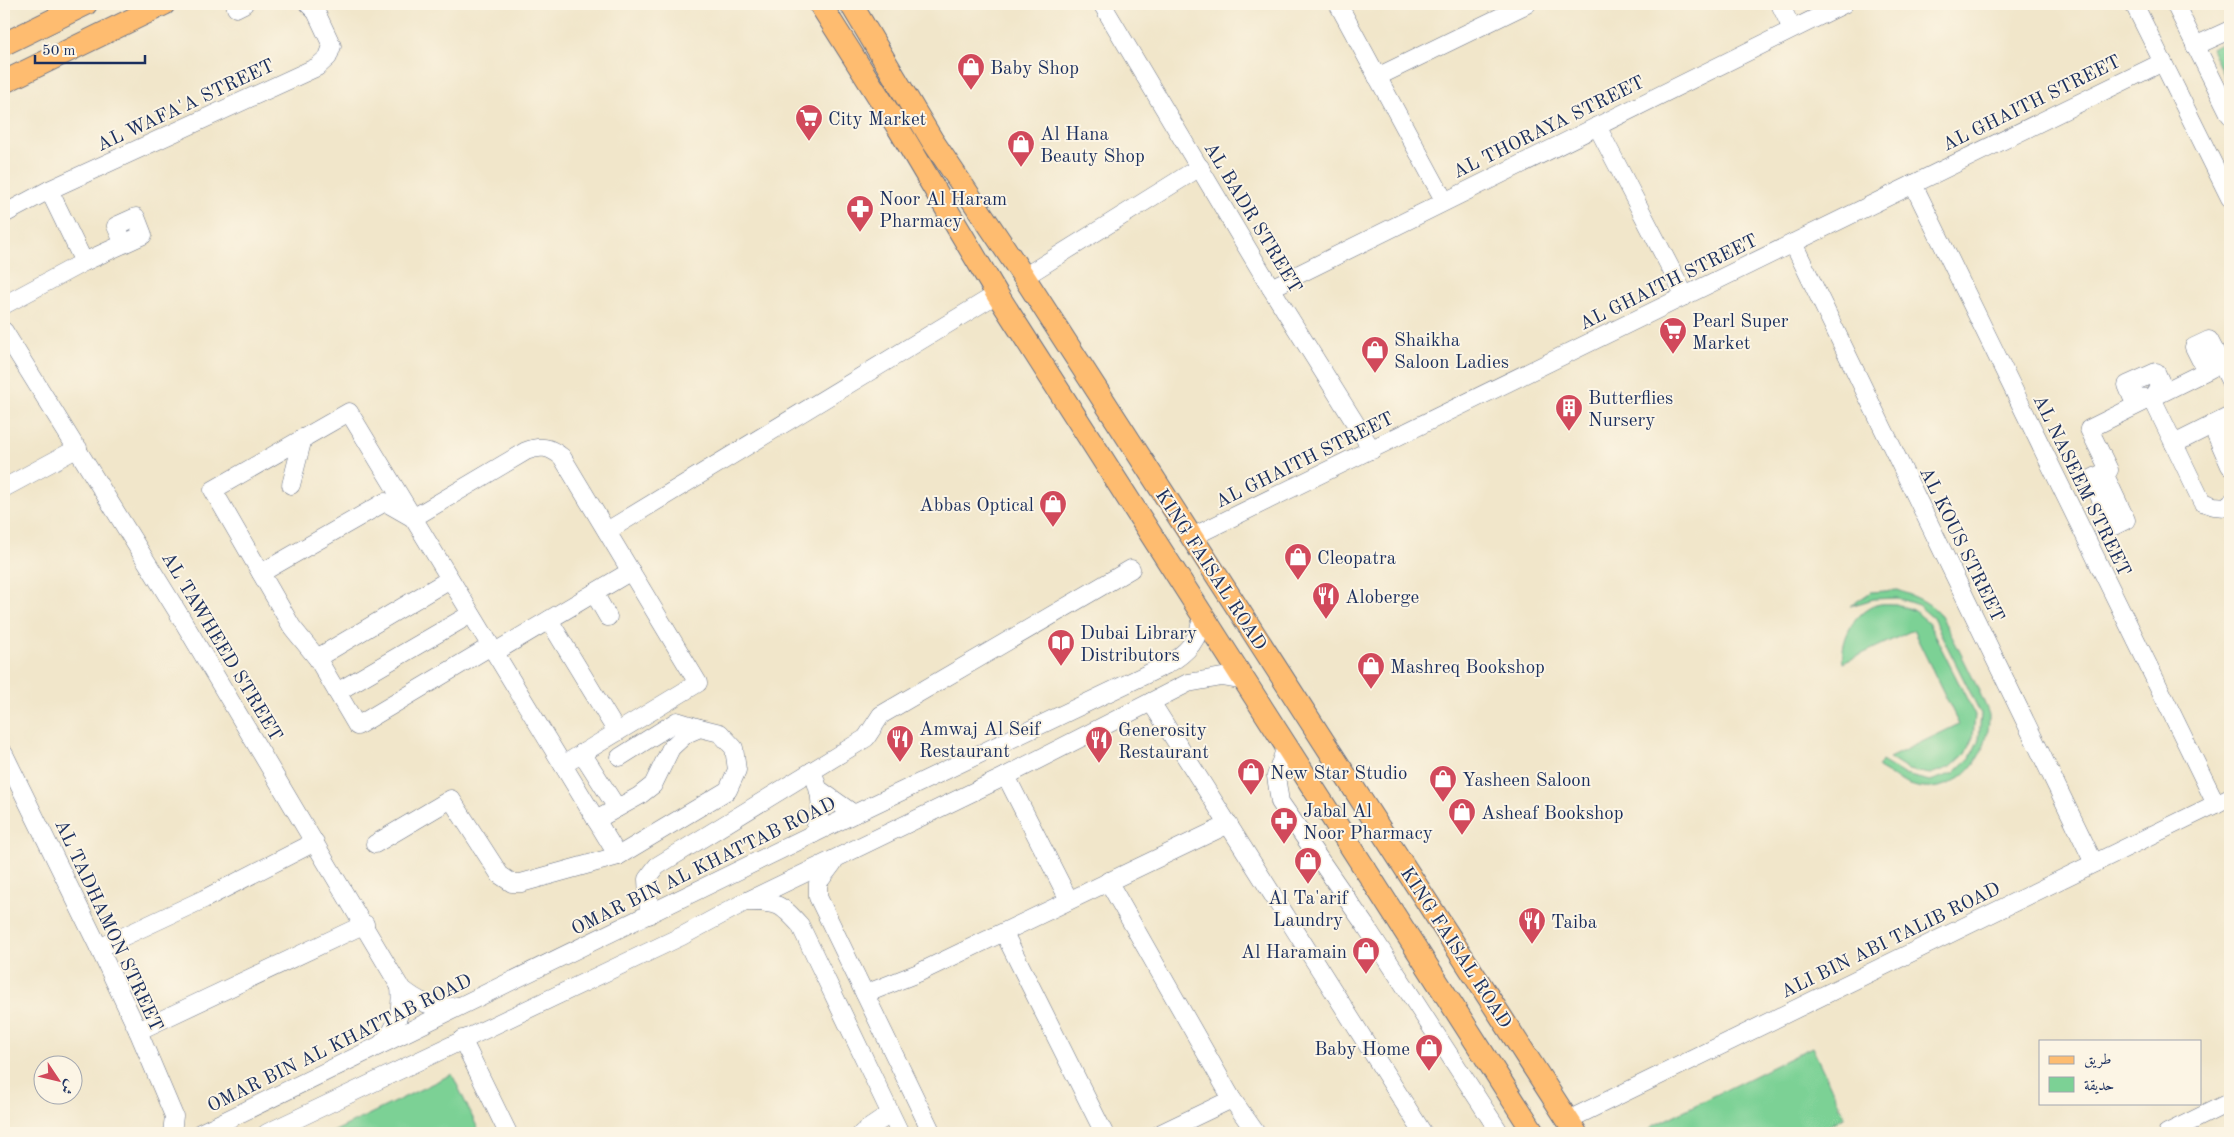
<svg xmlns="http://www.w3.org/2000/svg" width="2234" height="1137" font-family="'Old Standard TT',Amiri,serif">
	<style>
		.green { fill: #7cd195; stroke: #4c807a }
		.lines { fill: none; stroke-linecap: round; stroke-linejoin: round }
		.minor-casing { stroke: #666f84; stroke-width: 19 }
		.major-casing { stroke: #666f84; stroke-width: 24 }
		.minor { stroke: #fff; stroke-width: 18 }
		.major { stroke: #febc70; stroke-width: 22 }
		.labels { text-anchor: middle; stroke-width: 4; stroke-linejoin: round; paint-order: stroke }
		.poi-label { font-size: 19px; fill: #1b2f5e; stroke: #fcf5e5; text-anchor: start }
		.street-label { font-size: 19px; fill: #1b2f5e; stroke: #fcf5e5 }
	</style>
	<rect width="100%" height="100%" fill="#fcf5e5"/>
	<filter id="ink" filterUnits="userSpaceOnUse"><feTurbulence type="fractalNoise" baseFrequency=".02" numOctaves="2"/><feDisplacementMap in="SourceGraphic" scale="10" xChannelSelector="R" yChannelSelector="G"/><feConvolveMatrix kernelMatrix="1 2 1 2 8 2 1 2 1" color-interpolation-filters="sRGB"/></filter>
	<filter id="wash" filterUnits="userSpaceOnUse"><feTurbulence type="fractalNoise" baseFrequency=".0096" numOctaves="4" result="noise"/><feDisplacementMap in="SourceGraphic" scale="20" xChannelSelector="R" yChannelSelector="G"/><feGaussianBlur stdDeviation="1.12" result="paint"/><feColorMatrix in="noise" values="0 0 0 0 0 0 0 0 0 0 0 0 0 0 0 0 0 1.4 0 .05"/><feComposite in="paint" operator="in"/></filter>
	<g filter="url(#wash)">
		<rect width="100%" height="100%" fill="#f1e6ca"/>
		<!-- green -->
		<g class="green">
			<polygon points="2230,39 2230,90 2211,48"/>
			<path d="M 1898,590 C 1913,596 1926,600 1938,612 C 1944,618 1988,707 1989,715 C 1990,749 1968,785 1931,788 C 1912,790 1894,777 1878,768 L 1882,761 L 1905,775 L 1930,781 L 1954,773 L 1970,758 L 1979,739 L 1981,714 L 1933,618 L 1918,605 L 1897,598 L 1874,599 L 1850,606 L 1871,592 Z"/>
			<path d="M 1896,604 L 1915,611 L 1928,622 L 1975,715 L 1973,737 L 1965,754 L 1951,767 L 1930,774 L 1908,770 L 1889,758 L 1959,724 L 1913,630 L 1843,663 C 1840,641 1853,613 1876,605 C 1881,603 1890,604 1896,604 Z"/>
			<polygon points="1812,1047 1845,1117 1813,1133 1693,1133 1686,1130 1684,1133 1649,1133 1651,1127"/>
			<polygon points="452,1074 480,1133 331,1133"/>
		</g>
	</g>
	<g filter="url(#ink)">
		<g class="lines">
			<defs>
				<g id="minor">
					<polyline points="1102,4 1271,288 1372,450"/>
					<polyline points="1338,4 1444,200"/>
					<polyline points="1780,4 1792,29"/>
					<polyline points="2134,4 2230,198"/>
					<polyline points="2175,4 2230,115"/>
					<polyline points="236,8 244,4"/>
					<polyline points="2195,46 2230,30"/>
					<polyline points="1377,77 1527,4"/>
					<polyline points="1597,126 1685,296"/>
					<polyline points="1913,184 2216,804"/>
					<polyline points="49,190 84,262"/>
					<polyline points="4,214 49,190 317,67 328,57 332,46 316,12 308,4"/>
					<polyline points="1793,243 2094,863"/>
					<polyline points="1024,277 1200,167"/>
					<polyline points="1271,288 1844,4"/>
					<polyline points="4,305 84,262 143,235 136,217 116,226 124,244"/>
					<path d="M 4,331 L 177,611 L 400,987 C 418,1002 433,1010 457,1006"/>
					<polyline points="2221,363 2230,381"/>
					<polygon points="2156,372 2161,383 2152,398 2132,397 2127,385"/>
					<polyline points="2152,398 2202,502 2214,506 2226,507 2230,503"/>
					<polyline points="2230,416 2212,425 2230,466"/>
					<polyline points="2174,444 2212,425"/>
					<polyline points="2104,473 2126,520 2114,526 2091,479 2109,470 2089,429 2206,371 2221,363 2209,340 2194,347 2206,371"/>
					<polyline points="291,485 303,438"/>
					<polyline points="4,488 78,448"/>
					<polyline points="607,531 997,294"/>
					<polyline points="1192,537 2163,62"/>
					<path d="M 261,573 L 385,502 L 413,518 L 526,451 C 541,445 550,447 562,457 L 698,683 L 563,765"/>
					<polyline points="594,593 608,617"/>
					<polyline points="549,620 617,732"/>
					<polyline points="491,646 357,726 317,658 292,627 213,490 349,412 618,856"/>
					<polyline points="495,652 631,571"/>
					<polyline points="317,658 450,579"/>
					<polyline points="337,692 471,614"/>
					<polyline points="1151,702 1423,1133"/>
					<polyline points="1287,744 1276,776 1280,802 1365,925 1500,1133"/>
					<polyline points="582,753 617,808"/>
					<polyline points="4,754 99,948 138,1031 174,1116 172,1133"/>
					<polyline points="620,757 677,721 700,728"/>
					<path d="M 812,771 C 822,795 824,810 813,834"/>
					<polyline points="1006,776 1069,900"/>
					<polyline points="820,790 854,814"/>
					<polyline points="375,844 451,799 500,875 512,883 521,883 618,856 728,790 737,770 734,748 720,733 700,728 686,734 671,748 653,785 639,796 596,820"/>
					<polyline points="833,863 818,883 818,897 932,1133"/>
					<polyline points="1108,881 1232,1099 1256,1133"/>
					<path d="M 748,902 C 778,902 781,904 800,925 L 900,1133"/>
					<polyline points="649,915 647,879 657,866 866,738 881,715 1131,569"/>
					<polyline points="1004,933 1104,1133"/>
					<polyline points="99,948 204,899 315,842"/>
					<polyline points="865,994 918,973 1229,824"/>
					<polyline points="138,1031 365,924"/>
					<polyline points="462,1039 508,1133"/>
					<path d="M 382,1043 C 399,1026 402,1009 400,987"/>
					<polyline points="1568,1120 2230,797"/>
					<path d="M 200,1133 L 854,814 L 1166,665 C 1188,653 1200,639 1202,614"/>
					<polyline points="267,1133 682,936 745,902 1006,776 1188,683 1222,677 1245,681"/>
					<polyline points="862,1133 890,1114"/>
					<polyline points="1161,1133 1232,1099"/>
					<polyline points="2167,1133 2230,1102"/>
				</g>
				<g id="major">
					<polyline points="820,4 899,129 997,294 1534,1133"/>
					<polyline points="851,4 932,140 1024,277 1576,1133"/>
					<polyline points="4,44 86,4"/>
					<polyline points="4,82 164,4"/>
				</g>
			</defs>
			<!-- minor casing -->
			<use href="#minor" class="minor-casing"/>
			<!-- major casing -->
			<use href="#major" class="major-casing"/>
			<!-- minor -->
			<use href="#minor" class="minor"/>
			<!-- major -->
			<use href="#major" class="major"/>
		</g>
	</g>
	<!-- icons -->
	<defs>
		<symbol id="shop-pin" viewBox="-11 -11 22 30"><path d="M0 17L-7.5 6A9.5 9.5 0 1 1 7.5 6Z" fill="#d1495b" stroke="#fcf5e5"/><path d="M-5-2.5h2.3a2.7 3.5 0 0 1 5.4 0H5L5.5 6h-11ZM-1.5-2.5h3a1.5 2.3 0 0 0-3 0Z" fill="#fff"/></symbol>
		<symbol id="supermarket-pin" viewBox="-11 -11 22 30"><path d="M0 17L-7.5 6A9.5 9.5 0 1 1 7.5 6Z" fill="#d1495b" stroke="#fcf5e5"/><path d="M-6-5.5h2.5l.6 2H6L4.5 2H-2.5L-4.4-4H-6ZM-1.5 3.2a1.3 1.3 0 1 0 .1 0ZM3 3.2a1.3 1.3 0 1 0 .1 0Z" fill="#fff"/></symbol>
		<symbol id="pharmacy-pin" viewBox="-11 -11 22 30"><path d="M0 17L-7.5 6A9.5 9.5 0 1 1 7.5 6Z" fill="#d1495b" stroke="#fcf5e5"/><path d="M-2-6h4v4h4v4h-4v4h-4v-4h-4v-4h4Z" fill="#fff"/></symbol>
		<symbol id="building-pin" viewBox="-11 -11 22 30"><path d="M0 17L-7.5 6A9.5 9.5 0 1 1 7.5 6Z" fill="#d1495b" stroke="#fcf5e5"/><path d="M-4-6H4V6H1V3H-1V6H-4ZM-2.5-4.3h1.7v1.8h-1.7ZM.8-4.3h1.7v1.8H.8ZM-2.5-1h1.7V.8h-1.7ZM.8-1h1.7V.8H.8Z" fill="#fff"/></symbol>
		<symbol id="restaurant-pin" viewBox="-11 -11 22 30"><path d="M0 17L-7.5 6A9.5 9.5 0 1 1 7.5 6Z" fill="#d1495b" stroke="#fcf5e5"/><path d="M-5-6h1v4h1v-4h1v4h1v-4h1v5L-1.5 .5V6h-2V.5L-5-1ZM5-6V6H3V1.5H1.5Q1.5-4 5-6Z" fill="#fff"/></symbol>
		<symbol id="library-pin" viewBox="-11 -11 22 30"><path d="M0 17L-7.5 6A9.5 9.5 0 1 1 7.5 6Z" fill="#d1495b" stroke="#fcf5e5"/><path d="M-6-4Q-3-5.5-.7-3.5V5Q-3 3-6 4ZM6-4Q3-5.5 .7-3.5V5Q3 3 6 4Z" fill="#fff"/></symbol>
	</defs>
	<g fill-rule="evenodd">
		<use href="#shop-pin" x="955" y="51" width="32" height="43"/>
		<use href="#supermarket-pin" x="793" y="102" width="32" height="43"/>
		<use href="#shop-pin" x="1005" y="128" width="32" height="43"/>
		<use href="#pharmacy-pin" x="844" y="193" width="32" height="43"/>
		<use href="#supermarket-pin" x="1657" y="315" width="32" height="43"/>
		<use href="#shop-pin" x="1359" y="334" width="32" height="43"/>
		<use href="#building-pin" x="1553" y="392" width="32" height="43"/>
		<use href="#shop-pin" x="1037" y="488" width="32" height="43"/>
		<use href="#shop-pin" x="1282" y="541" width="32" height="43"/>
		<use href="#restaurant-pin" x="1310" y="580" width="32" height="43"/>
		<use href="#library-pin" x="1045" y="627" width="32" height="43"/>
		<use href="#shop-pin" x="1355" y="650" width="32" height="43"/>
		<use href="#restaurant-pin" x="884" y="723" width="32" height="43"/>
		<use href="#restaurant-pin" x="1083" y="724" width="32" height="43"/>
		<use href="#shop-pin" x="1235" y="756" width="32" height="43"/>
		<use href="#shop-pin" x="1427" y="763" width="32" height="43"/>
		<use href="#shop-pin" x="1446" y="796" width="32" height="43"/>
		<use href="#pharmacy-pin" x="1268" y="805" width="32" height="43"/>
		<use href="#shop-pin" x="1292" y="845" width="32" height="43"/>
		<use href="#restaurant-pin" x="1516" y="905" width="32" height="43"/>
		<use href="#shop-pin" x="1350" y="935" width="32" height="43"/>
		<use href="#shop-pin" x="1413" y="1032" width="32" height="43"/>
	</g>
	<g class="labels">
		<!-- poi labels -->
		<g class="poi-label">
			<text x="990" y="74">Baby Shop</text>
			<text x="828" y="125">City Market</text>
			<text x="1040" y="140">Al Hana<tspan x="1040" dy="22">Beauty Shop</tspan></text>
			<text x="879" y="205">Noor Al Haram<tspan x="879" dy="22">Pharmacy</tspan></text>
			<text x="1692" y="327">Pearl Super<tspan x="1692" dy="22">Market</tspan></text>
			<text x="1394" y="346">Shaikha<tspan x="1394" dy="22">Saloon Ladies</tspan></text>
			<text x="1588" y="404">Butterflies<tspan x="1588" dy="22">Nursery</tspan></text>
			<text x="1034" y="511" text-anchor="end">Abbas Optical</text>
			<text x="1317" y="564">Cleopatra</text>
			<text x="1345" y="603">Aloberge</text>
			<text x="1080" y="639">Dubai Library<tspan x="1080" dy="22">Distributors</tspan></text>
			<text x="1390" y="673">Mashreq Bookshop</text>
			<text x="919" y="735">Amwaj Al Seif<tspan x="919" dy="22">Restaurant</tspan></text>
			<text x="1118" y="736">Generosity<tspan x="1118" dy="22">Restaurant</tspan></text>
			<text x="1270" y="779">New Star Studio</text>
			<text x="1462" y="786">Yasheen Saloon</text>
			<text x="1303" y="817">Jabal Al<tspan x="1303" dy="22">Noor Pharmacy</tspan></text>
			<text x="1481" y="819">Asheaf Bookshop</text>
			<text x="1308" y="904" text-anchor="middle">Al Ta'arif<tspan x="1308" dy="22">Laundry</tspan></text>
			<text x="1551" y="928">Taiba</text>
			<text x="1347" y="958" text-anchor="end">Al Haramain</text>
			<text x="1410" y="1055" text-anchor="end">Baby Home</text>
		</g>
		<!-- street labels -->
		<g class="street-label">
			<text transform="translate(2031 102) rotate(-26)" y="7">AL GHAITH STREET</text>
			<text transform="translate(185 104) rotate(-25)" y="7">AL WAFA'A STREET</text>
			<text transform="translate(1548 126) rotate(-26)" y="7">AL THORAYA STREET</text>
			<text transform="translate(1254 217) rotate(59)" y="7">AL BADR STREET</text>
			<text transform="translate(1668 281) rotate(-26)" y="7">AL GHAITH STREET</text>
			<text transform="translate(1304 459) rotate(-26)" y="7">AL GHAITH STREET</text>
			<text transform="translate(2083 485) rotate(64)" y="7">AL NASEEM STREET</text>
			<text transform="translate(1963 544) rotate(64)" y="7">AL KOUS STREET</text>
			<text transform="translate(1212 569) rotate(57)" y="7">KING FAISAL ROAD</text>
			<text transform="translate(223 646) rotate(59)" y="7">AL TAWHEED STREET</text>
			<text transform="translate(703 865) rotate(-26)" y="7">OMAR BIN AL KHATTAB ROAD</text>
			<text transform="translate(110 925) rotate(65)" y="7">AL TADHAMON STREET</text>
			<text transform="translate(1890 939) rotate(-26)" y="7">ALI BIN ABI TALIB ROAD</text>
			<text transform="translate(1457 947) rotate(57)" y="7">KING FAISAL ROAD</text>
			<text transform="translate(339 1042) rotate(-26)" y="7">OMAR BIN AL KHATTAB ROAD</text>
		</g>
	</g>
	<!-- margin -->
	<rect width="2234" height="1137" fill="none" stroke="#fcf5e5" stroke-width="20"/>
	<!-- legend -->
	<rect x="2039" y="1040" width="162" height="65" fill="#fcf5e5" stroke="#a2a6af"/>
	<rect x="2049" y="1056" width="25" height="8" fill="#febc70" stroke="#a2a6af"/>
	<text x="2084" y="1064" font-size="15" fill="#1b2f5e">طريق</text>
	<rect x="2049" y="1077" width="25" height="15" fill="#7cd195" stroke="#a2a6af"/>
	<text x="2084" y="1090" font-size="15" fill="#1b2f5e">حديقة</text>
	<!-- north arrow -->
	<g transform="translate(58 1080) rotate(125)"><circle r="24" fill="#fcf5e5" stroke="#a2a6af"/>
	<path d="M0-4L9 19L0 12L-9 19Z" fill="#d1495b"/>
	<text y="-8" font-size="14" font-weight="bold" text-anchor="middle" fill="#1b2f5e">ش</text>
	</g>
	<!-- scale -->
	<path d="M35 55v8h110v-8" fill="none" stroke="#1b2f5e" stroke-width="2.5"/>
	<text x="42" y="55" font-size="15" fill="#1b2f5e" stroke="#fcf5e5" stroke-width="4" paint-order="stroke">50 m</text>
</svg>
